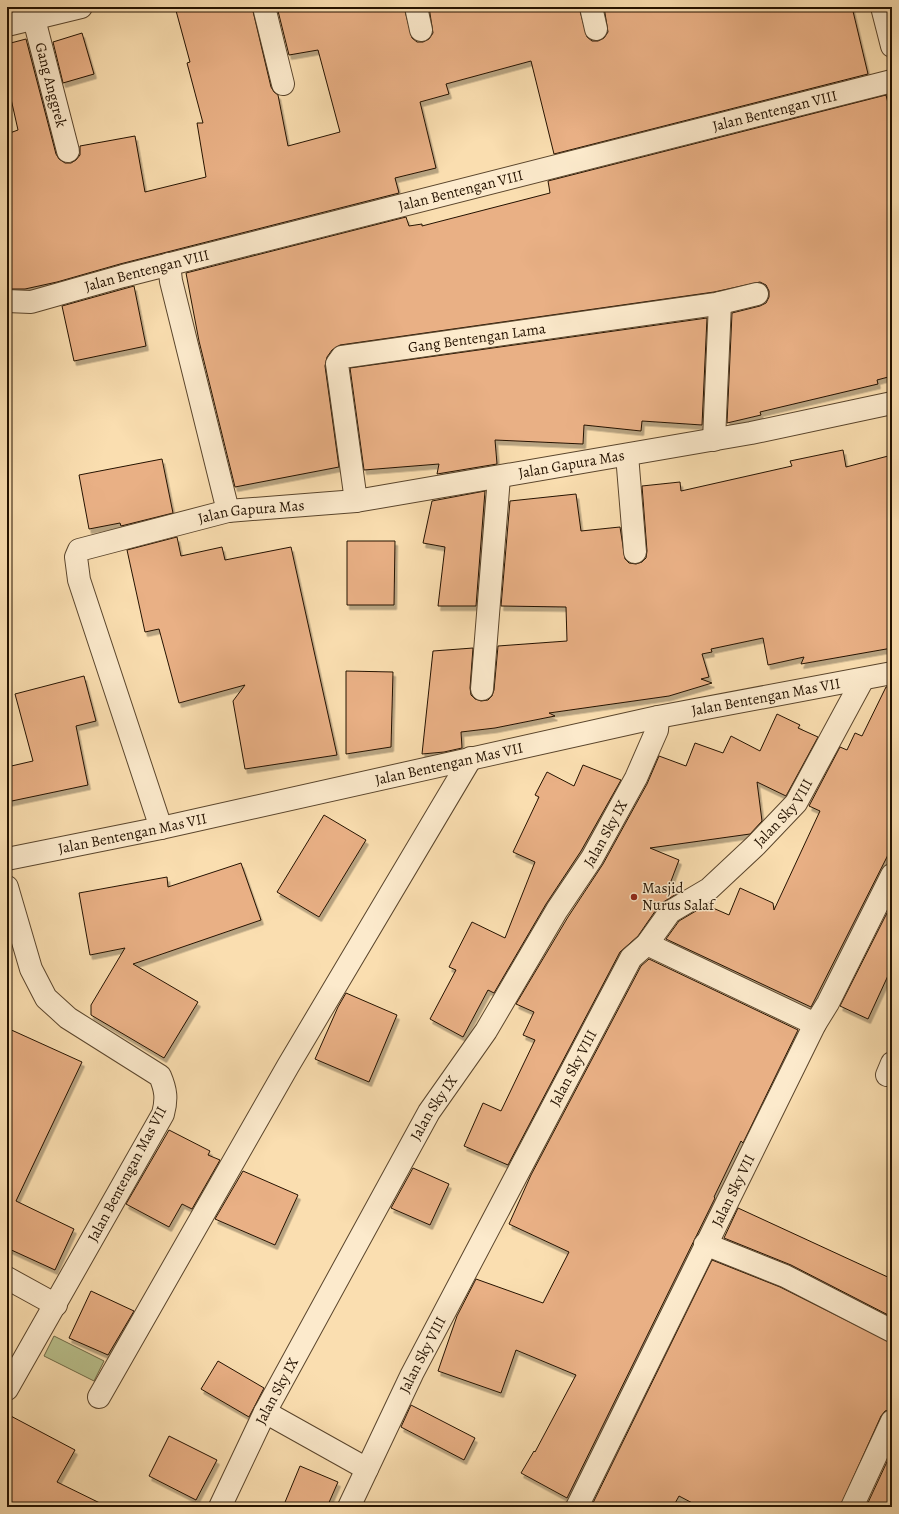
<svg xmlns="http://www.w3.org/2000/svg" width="899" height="1514" font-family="Alegreya,serif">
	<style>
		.pitch { fill: #bac28e; stroke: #6f6a47 }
		.building { fill: #e9b085; stroke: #241200; filter: url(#shadow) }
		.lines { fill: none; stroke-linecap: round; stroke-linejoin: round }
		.minor-casing { stroke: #5a452c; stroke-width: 24 }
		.minor { stroke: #fceacc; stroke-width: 22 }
		.poi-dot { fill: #8f2418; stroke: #fceacc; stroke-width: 1.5 }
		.labels { text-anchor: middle; stroke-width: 3; stroke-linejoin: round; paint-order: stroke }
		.street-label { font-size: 15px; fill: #241200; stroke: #fceacc }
		.poi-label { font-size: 15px; fill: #241200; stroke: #fceacc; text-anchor: start }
	</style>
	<defs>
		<filter id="shadow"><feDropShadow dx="2.5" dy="4.5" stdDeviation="0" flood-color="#0004"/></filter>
	</defs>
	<rect width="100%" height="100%" fill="#fadeb0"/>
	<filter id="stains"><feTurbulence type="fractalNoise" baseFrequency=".005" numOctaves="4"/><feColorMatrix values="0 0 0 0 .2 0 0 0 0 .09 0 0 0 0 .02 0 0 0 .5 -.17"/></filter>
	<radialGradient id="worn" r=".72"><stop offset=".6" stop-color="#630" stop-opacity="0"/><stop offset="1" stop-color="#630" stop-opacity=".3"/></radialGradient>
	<!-- pitch -->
	<polygon class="pitch" points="54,1336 104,1361 94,1381 44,1356"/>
	<!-- building -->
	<g class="building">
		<polygon points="175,7 252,7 271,87 274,92 278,95 288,146 340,132 318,50 289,55 277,7 404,7 412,38 417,42 423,42 429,39 433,33 429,7 579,7 587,37 592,41 598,41 604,38 608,32 604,7 852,7 868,74 554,154 531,61 446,84 449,94 420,102 436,168 395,178 399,193 120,264 57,282 25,289 7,289 7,134 18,130 7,81 7,44 26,39 56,154 59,159 65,163 71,163 76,160 80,155 80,146 135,136 145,192 206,177 197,123 203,123 187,63 190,62"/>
		<polygon points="82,33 94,74 63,83 53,42"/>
		<polygon points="886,95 892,119 892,376 877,380 878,384 760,412 761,415 727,423 732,313 760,306 766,303 769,297 769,291 766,285 760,282 714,292 340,345 332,350 327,357 325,366 339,467 235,487 199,341 186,273 406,217 409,226 422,224 422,226 550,193 548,181"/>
		<polygon points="134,286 146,346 74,361 62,306"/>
		<polygon points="707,318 702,425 642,421 641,431 584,425 583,444 495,440 497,464 437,474 439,464 364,470 350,368"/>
		<polygon points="843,450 846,467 892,455 892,648 801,664 804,657 768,665 763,638 711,649 712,652 702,654 709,677 701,679 712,683 669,696 549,713 555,716 495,728 461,732 462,748 444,752 422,754 433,651 473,648 470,688 471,695 475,699 481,701 488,700 492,696 494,690 498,646 567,641 566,607 501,606 510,501 576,494 581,531 620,527 625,559 629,563 636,564 642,562 646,558 647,551 642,486 680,482 681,491 792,466 790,461"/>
		<polygon points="162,459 173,513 121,526 120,523 89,529 79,475"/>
		<polygon points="485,491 476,606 438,606 445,547 423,543 432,501"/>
		<polygon points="177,537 181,556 222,547 225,560 291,547 337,755 245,769 233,701 245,685 179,703 159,629 145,632 127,550"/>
		<polygon points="347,541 395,541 394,605 347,605"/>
		<polygon points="346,671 393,672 391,747 346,754"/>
		<polygon points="84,676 96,721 76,726 88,785 7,802 7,767 33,761 15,694"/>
		<polygon points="892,686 892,847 811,1007 666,939 679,921 706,905 729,915 740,888 773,903 774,910 820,811 809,806 840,747 847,750 855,733 862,736 886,687"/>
		<polygon points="777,714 800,725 798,728 818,737 786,796 757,782 762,821 750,834 650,848 679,860 668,889 678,893 660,904 638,936 620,952 508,1165 464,1146 483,1103 501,1111 535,1040 523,1035 534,1012 516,1004 568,917 603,864 647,784 659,756 686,766 695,743 723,753 731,736 760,751"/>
		<polygon points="583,765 621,780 581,851 546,904 494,993 488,990 463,1037 430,1019 456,970 449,967 472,922 505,938 535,862 513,852 539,797 535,795 547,772 574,786"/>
		<polygon points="324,815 366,840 319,917 277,892"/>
		<polygon points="241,863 261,920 133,964 198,1002 164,1058 91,1015 91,1005 125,948 90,955 79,893 167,877 168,887"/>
		<polygon points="887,913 892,915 892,967 868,1019 840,1006"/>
		<polygon points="649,959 798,1030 743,1143 741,1141 714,1197 715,1198 567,1498 521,1473 534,1451 535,1452 576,1375 516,1350 501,1393 438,1371 457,1316 476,1279 543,1303 569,1252 509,1224 531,1175 641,966"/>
		<polygon points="346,993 397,1015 369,1082 315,1059 338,1007"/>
		<polygon points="7,1028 82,1062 16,1201 74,1229 55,1270 7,1248"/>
		<polygon points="169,1130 210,1151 208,1155 220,1160 192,1209 182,1204 169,1227 126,1204"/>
		<polygon points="413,1168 449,1184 430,1225 391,1208"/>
		<polygon points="243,1171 298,1195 275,1245 215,1219"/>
		<polygon points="738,1208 892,1279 892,1317 791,1265 724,1238"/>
		<polygon points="712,1260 780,1287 892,1343 892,1409 885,1411 881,1416 840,1507 700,1507 679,1496 673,1507 591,1507"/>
		<polygon points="91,1291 134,1311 108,1355 69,1338"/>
		<polygon points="218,1361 264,1388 249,1417 201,1389"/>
		<polygon points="411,1405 475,1438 464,1460 401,1427"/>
		<polygon points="7,1414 75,1450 57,1482 108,1507 7,1507"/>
		<polygon points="169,1436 217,1460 196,1500 149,1476"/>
		<polygon points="892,1451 892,1507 866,1507"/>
		<polygon points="300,1466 338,1482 327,1507 283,1507"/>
	</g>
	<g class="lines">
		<defs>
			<g id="minor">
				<polyline points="264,7 283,84"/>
				<polyline points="416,7 421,30"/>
				<polyline points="591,7 596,29"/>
				<polyline points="882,7 892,46"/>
				<path id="s1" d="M 34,19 L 68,151"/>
				<polyline points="7,25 81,7"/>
				<polyline points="169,264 171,281 228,511"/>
				<path id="s2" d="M 7,301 L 31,302 L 123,276 L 892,81"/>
				<polyline points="714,440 720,303"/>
				<polyline points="627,455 635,552"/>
				<path id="s3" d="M 356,501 L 337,364 L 342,357 L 716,304 L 757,294"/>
				<polyline points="482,689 499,477"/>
				<path id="s4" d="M 161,828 L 79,580 L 76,557 L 79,550 L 228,511 L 356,501 L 751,433 L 892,403"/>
				<path id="s5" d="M 7,859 L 161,828 L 658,717 L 892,673"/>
				<path d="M 7,887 L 31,969 L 46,998 L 68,1018 L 160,1076 C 166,1090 167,1099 163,1114 L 7,1389"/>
				<polyline points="647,944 815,1024"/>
				<polyline points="887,1075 892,1063"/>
				<polyline points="705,1244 785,1276 892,1331"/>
				<polyline points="7,1278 56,1305"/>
				<polyline points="99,1397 288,1066 471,758"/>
				<polyline points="265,1412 367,1469"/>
				<path id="s6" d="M 220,1507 L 265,1412 L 429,1112 L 486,1031 L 557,910 L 592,858 L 636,778 L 657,730 L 658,717"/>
				<path id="s7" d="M 349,1507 L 412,1374 L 631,958 L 647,944 L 670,912 L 709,889 L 756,845 L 796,803 L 863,679"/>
				<path id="s8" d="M 577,1507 L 815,1024 L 828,1003 L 892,875"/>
				<polyline points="852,1507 892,1421"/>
			</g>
		</defs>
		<!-- minor casing -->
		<use href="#minor" class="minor-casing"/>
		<!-- minor -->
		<use href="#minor" class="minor"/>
	</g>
	<!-- markers -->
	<circle class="poi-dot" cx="634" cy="897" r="4"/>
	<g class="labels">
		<!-- street labels -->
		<g class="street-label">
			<text dy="5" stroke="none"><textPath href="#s1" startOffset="68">Gang Anggrek</textPath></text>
			<text dy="5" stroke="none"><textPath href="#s2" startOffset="792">Jalan Bentengan VIII</textPath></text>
			<text dy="5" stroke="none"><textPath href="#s2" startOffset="468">Jalan Bentengan VIII</textPath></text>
			<text dy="5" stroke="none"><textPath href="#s2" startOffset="144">Jalan Bentengan VIII</textPath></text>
			<text dy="5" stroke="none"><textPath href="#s3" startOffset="283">Gang Bentengan Lama</textPath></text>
			<text dy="5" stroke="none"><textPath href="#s4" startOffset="793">Jalan Gapura Mas</textPath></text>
			<text dy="5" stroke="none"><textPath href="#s4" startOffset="469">Jalan Gapura Mas</textPath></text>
			<text dy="5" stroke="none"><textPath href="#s5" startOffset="776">Jalan Bentengan Mas VII</textPath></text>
			<text dy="5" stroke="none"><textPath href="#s5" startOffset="452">Jalan Bentengan Mas VII</textPath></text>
			<text dy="5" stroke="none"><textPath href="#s7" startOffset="830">Jalan Sky VIII</textPath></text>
			<text dy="5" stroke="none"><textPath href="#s5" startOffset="128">Jalan Bentengan Mas VII</textPath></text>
			<text dy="5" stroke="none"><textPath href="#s6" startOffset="777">Jalan Sky IX</textPath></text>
			<text dy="5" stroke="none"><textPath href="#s7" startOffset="493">Jalan Sky VIII</textPath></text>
			<text dy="5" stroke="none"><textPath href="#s6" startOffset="453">Jalan Sky IX</textPath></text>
			<text transform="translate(127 1174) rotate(-62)" y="5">Jalan Bentengan Mas VII</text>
			<text dy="5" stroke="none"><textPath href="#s8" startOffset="353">Jalan Sky VII</textPath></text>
			<text dy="5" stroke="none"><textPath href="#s7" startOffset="169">Jalan Sky VIII</textPath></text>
			<text dy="5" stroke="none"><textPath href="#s6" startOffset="129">Jalan Sky IX</textPath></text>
		</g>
		<!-- poi labels -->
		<g class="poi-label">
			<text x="642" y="893">Masjid<tspan x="642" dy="17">Nurus Salaf</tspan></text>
		</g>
	</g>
	<!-- margin -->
	<rect width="899" height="1514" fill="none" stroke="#fadeb0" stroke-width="24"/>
	<rect x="8" y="8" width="883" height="1498" fill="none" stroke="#241200" stroke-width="2"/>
	<rect x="12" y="12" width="875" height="1490" fill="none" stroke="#241200"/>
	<rect width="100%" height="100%" filter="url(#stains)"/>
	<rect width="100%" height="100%" fill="url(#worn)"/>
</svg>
